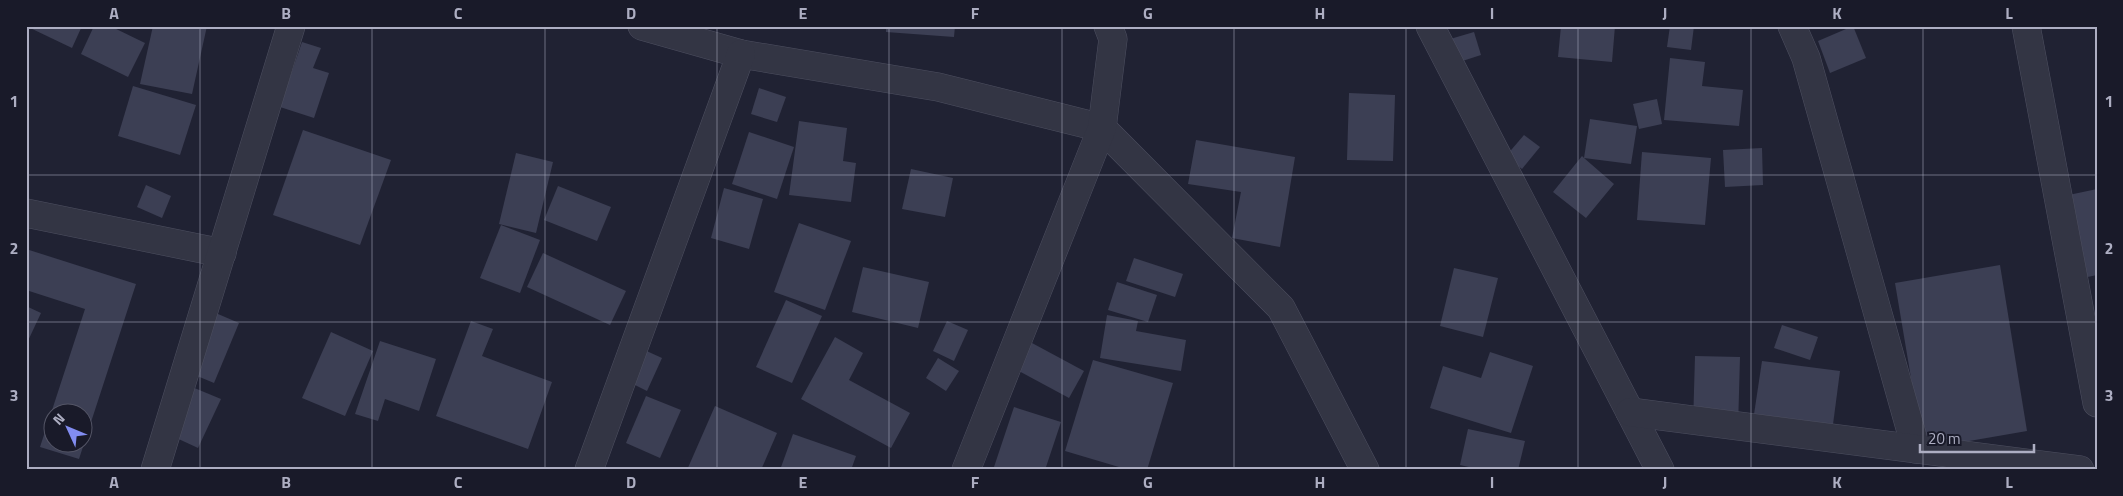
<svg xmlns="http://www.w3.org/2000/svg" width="2123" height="496" font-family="'Titillium Web',sans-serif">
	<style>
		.building { fill: #3c3f54; fill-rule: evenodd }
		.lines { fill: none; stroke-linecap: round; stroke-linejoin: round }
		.minor-casing { stroke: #4d4f60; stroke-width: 29 }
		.minor { stroke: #333544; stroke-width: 28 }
		.grid { fill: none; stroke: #adaec2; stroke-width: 1; stroke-opacity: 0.55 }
		.neatline { fill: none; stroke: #adaec2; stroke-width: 2 }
		.grid-label { font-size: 16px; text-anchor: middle; font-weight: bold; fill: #adaec2 }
	</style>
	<rect width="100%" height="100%" fill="#202233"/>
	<!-- building -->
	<g class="building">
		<polygon points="26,26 82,26 72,48"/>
		<polygon points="94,26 110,26 145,43 128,77 81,54"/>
		<polygon points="153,26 207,26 192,94 140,84"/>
		<polygon points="886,26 955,26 954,37 886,32"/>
		<polygon points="1561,26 1615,26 1612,62 1558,57"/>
		<polygon points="1670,26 1694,26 1691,50 1667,47"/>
		<polygon points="1853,26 1866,58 1830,73 1818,41"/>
		<polygon points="1474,32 1481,55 1447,66 1440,42"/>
		<polygon points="302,42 321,48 313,68 329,73 314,118 280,107"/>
		<polygon points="1670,58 1705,62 1702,86 1743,90 1739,126 1664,120"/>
		<polygon points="133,86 196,105 180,155 118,136"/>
		<polygon points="759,88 786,97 777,122 751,114"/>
		<polygon points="1349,93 1395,95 1393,161 1347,160"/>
		<polygon points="1657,99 1662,124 1639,129 1633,104"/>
		<polygon points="1590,119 1637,126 1631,164 1584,158 1614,184 1586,218 1553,192 1582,156 1584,158"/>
		<polygon points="799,121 847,128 843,161 856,163 851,202 789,195"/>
		<polygon points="303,130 391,160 360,245 273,215"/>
		<polygon points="749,132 794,147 777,199 732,184"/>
		<polygon points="1524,135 1540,147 1522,169 1506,156"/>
		<polygon points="1196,140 1295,157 1280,247 1232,238 1241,192 1188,184"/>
		<polygon points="1762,148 1763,185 1725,187 1723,150"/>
		<polygon points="1642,152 1711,158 1705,225 1637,220"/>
		<polygon points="516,153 553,162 536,233 499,224"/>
		<polygon points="911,169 953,178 945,217 902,209"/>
		<polygon points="146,185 171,196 162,218 137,207"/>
		<polygon points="558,186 611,207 597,241 544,220"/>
		<polygon points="724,188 763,199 749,249 711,238"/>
		<polygon points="2097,189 2097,275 2083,278 2064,196"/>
		<polygon points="799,223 851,241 825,310 774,292"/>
		<polygon points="501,225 540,240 520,293 480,278"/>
		<path d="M 26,249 L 136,284 L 79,459 L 40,447 L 85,309 L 26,290 ZM 52,414 L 82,414 L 82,444 L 52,444 Z"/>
		<polygon points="543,253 626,291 610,325 527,287"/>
		<polygon points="1134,258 1183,274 1175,297 1126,281"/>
		<polygon points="2000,265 2027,431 1923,449 1895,283"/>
		<polygon points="863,267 929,282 918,328 852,312"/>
		<polygon points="1454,268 1498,278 1483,337 1440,326"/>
		<polygon points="1117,282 1157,295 1148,322 1108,310"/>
		<polygon points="786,300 822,316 792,383 756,367"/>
		<polygon points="26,306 41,313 26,345"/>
		<polygon points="204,308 239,323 214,383 178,368"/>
		<polygon points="1107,315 1138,321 1136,331 1186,340 1181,371 1100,358"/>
		<polygon points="471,321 493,329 482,356 552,382 528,449 436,416"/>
		<polygon points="947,321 968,330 954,361 933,351"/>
		<polygon points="1782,325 1818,337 1810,360 1774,348"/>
		<polygon points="331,332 373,351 345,416 302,398"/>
		<polygon points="835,337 863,353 849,380 910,413 891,448 801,399"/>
		<polygon points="380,341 436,359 419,411 385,399 378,421 355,414"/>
		<polygon points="1032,343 1084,371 1069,398 1017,370"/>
		<polygon points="640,348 662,358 647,391 625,380"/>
		<polygon points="1490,352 1533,366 1511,433 1430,408 1443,366 1481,378"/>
		<polygon points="1695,356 1740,357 1738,428 1693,426"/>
		<polygon points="938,358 959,371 946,391 926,378"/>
		<polygon points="1093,360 1173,383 1147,470 1129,470 1065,451"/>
		<polygon points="1762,361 1840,371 1832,432 1753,421"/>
		<polygon points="192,387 221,399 198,448 170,435"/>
		<polygon points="646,396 681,410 660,458 626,443"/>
		<polygon points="715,406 777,433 761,470 687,470"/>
		<polygon points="1014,407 1061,422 1045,470 993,470"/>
		<polygon points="1468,429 1525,441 1518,470 1482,470 1460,465"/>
		<polygon points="793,434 856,456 851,470 780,470"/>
	</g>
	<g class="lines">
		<defs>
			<g id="minor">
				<polyline points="642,26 741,54 938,87 1102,128 1281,308 1365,470"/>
				<polyline points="1430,26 1660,470"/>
				<polyline points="1792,26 1806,58 1916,449"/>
				<polyline points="2026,26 2097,403"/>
				<polyline points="26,213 222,253"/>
				<polyline points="1630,412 2080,470"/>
				<polyline points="155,470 291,26"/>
				<polyline points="589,470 741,54"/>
				<polyline points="966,470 1102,128 1113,39 1108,26"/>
			</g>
		</defs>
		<!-- minor casing -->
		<use href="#minor" class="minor-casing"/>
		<!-- minor -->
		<use href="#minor" class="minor"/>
	</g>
	<!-- grid -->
	<path class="grid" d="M 200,26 L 200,470M 372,26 L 372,470M 545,26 L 545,470M 717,26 L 717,470M 889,26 L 889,470M 1062,26 L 1062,470M 1234,26 L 1234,470M 1406,26 L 1406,470M 1578,26 L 1578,470M 1751,26 L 1751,470M 1923,26 L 1923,470M 26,175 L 2097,175M 26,322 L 2097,322"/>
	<!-- border -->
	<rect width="2123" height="496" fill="none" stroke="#191a29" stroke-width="55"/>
	<!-- north arrow -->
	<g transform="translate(68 428) rotate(314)"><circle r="24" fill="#191a29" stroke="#545566"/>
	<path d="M0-4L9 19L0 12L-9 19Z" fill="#828df1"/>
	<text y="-8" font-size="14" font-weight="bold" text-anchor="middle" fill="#adaec2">N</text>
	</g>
	<!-- scale -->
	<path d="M1920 444v8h114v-8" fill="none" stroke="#adaec2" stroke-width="2.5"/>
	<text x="1928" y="444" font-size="15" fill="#adaec2" stroke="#191a29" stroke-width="4" paint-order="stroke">20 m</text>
	<rect x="28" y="28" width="2068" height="440" class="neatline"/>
	<g class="grid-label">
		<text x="114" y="19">A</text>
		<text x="286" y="19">B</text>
		<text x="458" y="19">C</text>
		<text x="631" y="19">D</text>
		<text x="803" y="19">E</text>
		<text x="975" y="19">F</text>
		<text x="1148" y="19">G</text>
		<text x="1320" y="19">H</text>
		<text x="1492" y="19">I</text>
		<text x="1665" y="19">J</text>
		<text x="1837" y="19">K</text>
		<text x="2009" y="19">L</text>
		<text x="14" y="107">1</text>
		<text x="2109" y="107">1</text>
		<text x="14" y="254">2</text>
		<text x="2109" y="254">2</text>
		<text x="14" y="401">3</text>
		<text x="2109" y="401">3</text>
		<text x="114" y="488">A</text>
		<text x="286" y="488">B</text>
		<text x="458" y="488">C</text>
		<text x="631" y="488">D</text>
		<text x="803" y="488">E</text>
		<text x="975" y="488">F</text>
		<text x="1148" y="488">G</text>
		<text x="1320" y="488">H</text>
		<text x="1492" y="488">I</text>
		<text x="1665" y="488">J</text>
		<text x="1837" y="488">K</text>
		<text x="2009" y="488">L</text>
	</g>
</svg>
